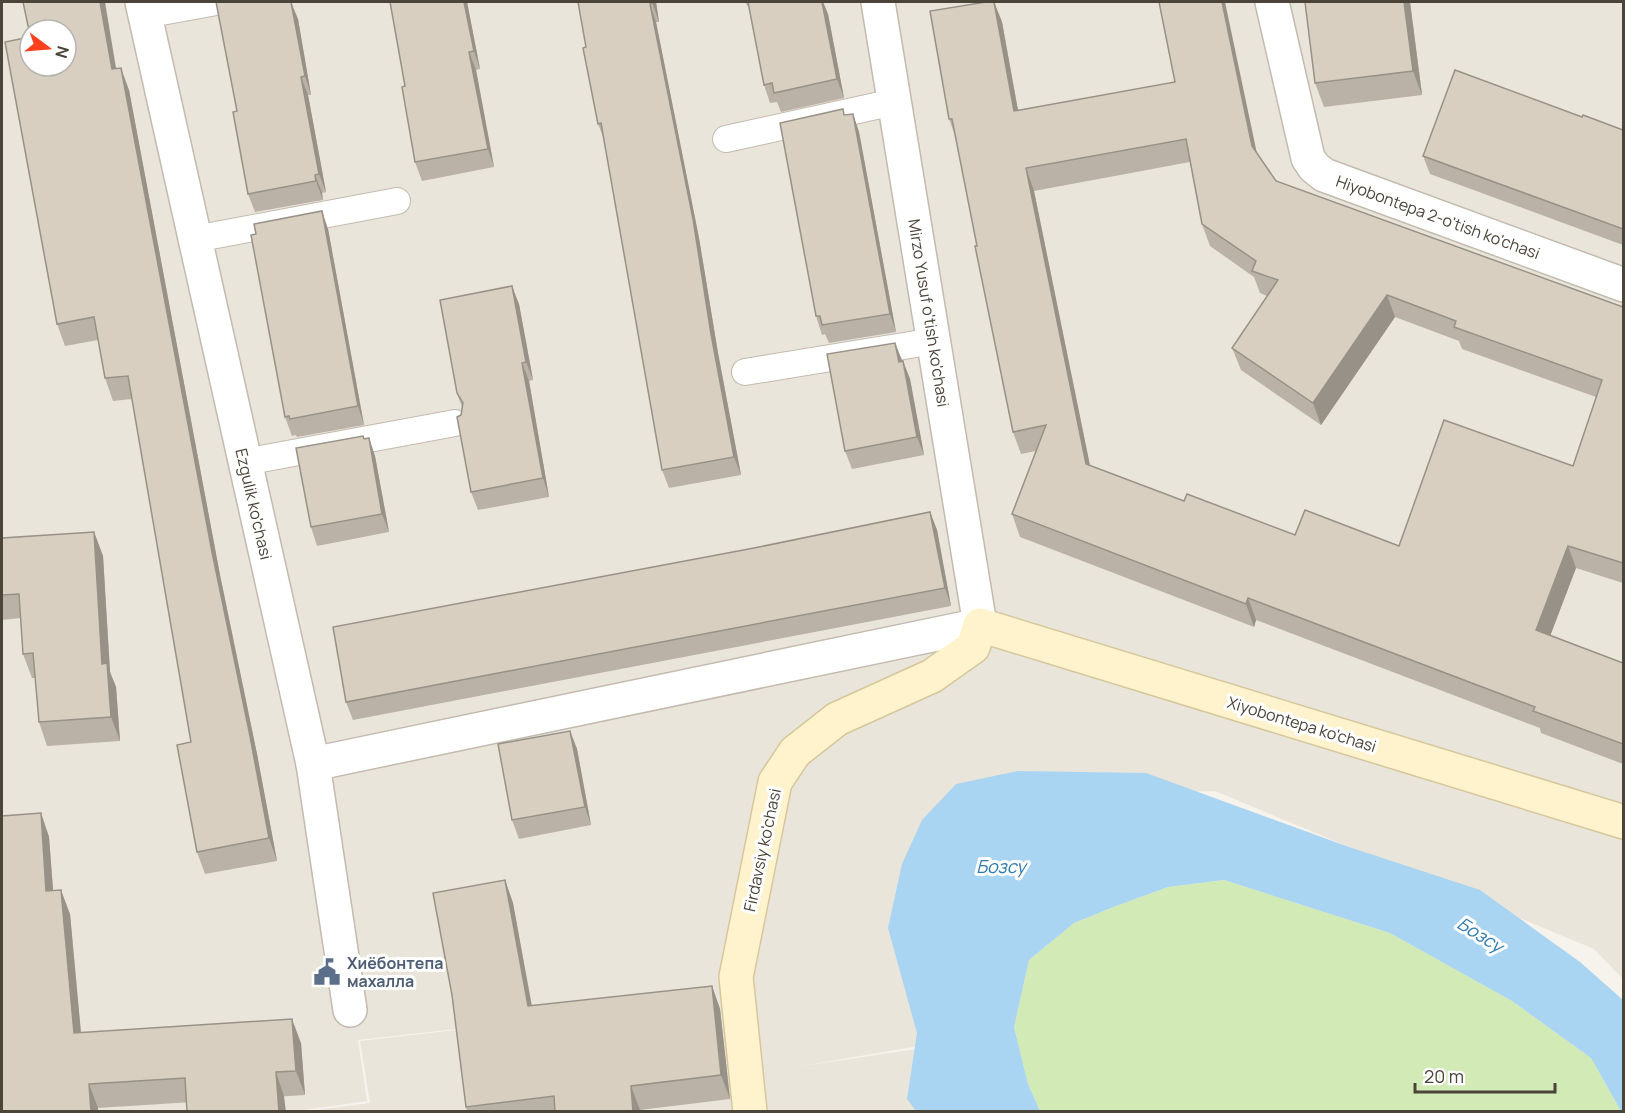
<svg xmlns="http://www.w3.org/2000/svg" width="1625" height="1113" font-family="Manrope,sans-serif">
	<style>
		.residential { fill: #eae5da; fill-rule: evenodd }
		.green { fill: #d2eab5 }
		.water { fill: #a9d4f2 }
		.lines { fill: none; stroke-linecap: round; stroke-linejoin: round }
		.lane-casing { stroke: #c2bbae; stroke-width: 28 }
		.street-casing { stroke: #c2bbae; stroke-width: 36 }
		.secondary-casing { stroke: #d6c79b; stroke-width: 36 }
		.lane { stroke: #fff; stroke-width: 26 }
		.street { stroke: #fff; stroke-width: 33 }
		.secondary { stroke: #fff3cd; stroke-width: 33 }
		.wall { fill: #bab2a6; fill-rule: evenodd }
		.shaded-wall { fill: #979187 }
		.building { fill: #d8cfc1; stroke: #979187; stroke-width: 1.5; fill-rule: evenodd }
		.labels { text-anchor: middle; stroke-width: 6; stroke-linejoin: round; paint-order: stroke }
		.street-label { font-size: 16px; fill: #4b4439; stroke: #fff }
		.service-label { font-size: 16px; font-weight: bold; fill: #4e5e75; stroke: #fff; text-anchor: start }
		.water-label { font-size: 18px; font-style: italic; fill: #2e7ab2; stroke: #fff }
	</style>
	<rect width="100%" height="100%" fill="#f6f3ec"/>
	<!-- residential -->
	<path class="residential" d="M 2,2 L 1623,2 L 1623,979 L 1594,949 L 1215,791 L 975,798 L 930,1044 L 796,1067 L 930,1047 L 947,1111 L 308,1111 L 370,1103 L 360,1041 L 743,997 L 358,1040 L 367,1101 L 290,1112 L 2,1112 ZM 30,30 L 66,30 L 66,66 L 30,66 Z"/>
	<!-- green -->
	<polygon class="green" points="1224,880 1390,933 1512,1001 1591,1058 1621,1111 1040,1111 1028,1084 1014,1027 1029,960 1074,923 1116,906 1168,887"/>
	<!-- water -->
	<polygon class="water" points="1018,771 1146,773 1349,847 1480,890 1580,962 1623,1000 1623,1111 1621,1111 1591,1058 1512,1001 1390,933 1224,880 1168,887 1116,906 1074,923 1029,960 1014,1027 1028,1084 1040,1111 916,1111 907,1099 917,1033 888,928 902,864 922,820 956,784"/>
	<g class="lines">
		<defs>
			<g id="lane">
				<polyline points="145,15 216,2"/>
				<polyline points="726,139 894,102"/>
				<polyline points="195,239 397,201"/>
				<polyline points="745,372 934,341"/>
				<polyline points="245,462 455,423"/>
			</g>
			<g id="street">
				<polyline points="142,2 313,764 350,1010"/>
				<polyline points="1272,2 1308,158 1314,167 1324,175 1624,285"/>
				<polyline points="313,764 980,625 878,2"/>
			</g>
			<polyline id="secondary" points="750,1112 736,977 775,782 795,752 837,719 932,676 973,647 980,625 1624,822"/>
		</defs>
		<!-- lane casing -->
		<use href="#lane" class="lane-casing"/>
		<!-- street casing -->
		<use href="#street" class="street-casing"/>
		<!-- secondary casing -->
		<use href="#secondary" class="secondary-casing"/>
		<!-- lane -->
		<use href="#lane" class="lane"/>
		<!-- street -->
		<use href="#street" class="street"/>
		<!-- secondary -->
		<use href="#secondary" class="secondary"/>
	</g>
	<!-- wall -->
	<g class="wall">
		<polygon points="467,2 480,69 476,70 494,167 422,181 415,162 405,86"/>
		<polygon points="578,2 656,2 659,22 656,22 699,238 718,353 741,475 669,488 662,470 604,139 598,124 586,47"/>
		<polygon points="746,2 823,2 828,14 844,98 781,112 777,102 770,103 764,85 749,5 747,6"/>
		<path d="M 994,2 L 1002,22 L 1018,110 L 1175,82 L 1257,153 L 1276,181 L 1623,307 L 1623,583 L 1576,568 L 1550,636 L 1623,663 L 1623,764 L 1541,733 L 1540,728 L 1256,620 L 1254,627 L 1020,537 L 1012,514 L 1036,451 L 1021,454 L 1013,432 L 956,138 L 949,119 ZM 1190,162 L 1202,224 L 1210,246 L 1254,277 L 1260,293 L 1267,296 L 1232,348 L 1241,370 L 1321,425 L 1395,317 L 1459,341 L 1462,349 L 1596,397 L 1573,466 L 1399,546 L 1295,535 L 1184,501 L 1090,465 L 1034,191 Z"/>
		<polygon points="1305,2 1410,2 1422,95 1324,107 1315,83"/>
		<polygon points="298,19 311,95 308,95 326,192 322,193 323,200 255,212 248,194 237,111"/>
		<polygon points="116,69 129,90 220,575 257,754 277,861 205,874 197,852 191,742 132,399 113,401 105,378 98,340 65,346 57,324"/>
		<polygon points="853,114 859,132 896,332 829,343 825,334 822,335 816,316 845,115"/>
		<polygon points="1582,117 1623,130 1623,245 1430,174 1423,156"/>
		<polygon points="328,229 364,425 297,437 296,435 292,436 285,417"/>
		<polygon points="519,304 533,380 529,381 549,497 478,510 471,492 461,415 462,407 457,393"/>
		<polygon points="895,343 910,379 924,455 852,469 845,451"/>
		<polygon points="364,438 369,438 375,456 389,532 317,546 311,527"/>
		<polygon points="930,512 937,530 951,606 353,720 346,702 754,548"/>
		<polygon points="94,532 103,556 110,672 116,687 120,741 47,746 39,722 35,678 32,678 23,654 21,618 2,620 2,538"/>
		<polygon points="570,731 577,749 591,825 519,839 512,820"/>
		<polygon points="41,813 49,837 53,891 70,914 81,1032 301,1043 305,1095 98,1108 98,1112 2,1112"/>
		<polygon points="505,880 513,903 532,1006 712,986 720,1009 730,1099 640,1110 640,1112 467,1112 466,1107"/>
	</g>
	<!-- shaded-wall -->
	<g class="shaded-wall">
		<polygon points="100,2 105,2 120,92 112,69"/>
		<polygon points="291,2 298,19 311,95 305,76"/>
		<polygon points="464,2 467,2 480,69 474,51"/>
		<polygon points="652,2 656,2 659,22"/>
		<polygon points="822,2 823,2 828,14 844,98 837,79"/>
		<polygon points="994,2 1002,22 1022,133 1014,111"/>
		<polygon points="1222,2 1225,2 1260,168 1252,146"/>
		<polygon points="1404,2 1410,2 1422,95 1413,71"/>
		<polygon points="650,4 656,22 699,238 718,353 741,475 734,457"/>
		<polygon points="469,52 476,70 494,167 488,149"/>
		<polygon points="121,68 129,90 220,575 257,754 277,861 269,838 212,552"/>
		<polygon points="301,77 308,95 326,192 319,174"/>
		<polygon points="853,114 859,132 896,332 890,314"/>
		<polygon points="1026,168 1034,191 1094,486 1086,464"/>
		<polygon points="315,175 322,193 323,200 316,181"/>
		<polygon points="322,211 328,229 364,425 358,406"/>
		<polygon points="512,286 519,304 533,380 526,362"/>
		<polygon points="1387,295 1395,317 1321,425 1313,403"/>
		<polygon points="895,343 902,361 899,362"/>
		<polygon points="903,361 910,379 924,455 917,437"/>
		<polygon points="522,363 529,381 549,497 543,478"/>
		<polygon points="369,438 375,456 389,532 382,514"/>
		<polygon points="930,512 937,530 951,606 945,588"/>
		<polygon points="94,532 103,556 110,672 116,687 120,741 111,717 102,664"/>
		<polygon points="1568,546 1576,568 1544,652 1536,630"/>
		<polygon points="1248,598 1256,620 1254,627 1246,604"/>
		<polygon points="570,731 577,749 591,825 585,807"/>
		<polygon points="41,813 49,837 55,915 46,891"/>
		<polygon points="505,880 513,903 536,1030 528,1006"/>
		<polygon points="61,890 70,914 83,1056 74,1033"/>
		<polygon points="712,986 720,1009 730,1099 721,1075"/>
		<polygon points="292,1019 301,1043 305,1095 296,1071"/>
		<polygon points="276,1072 284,1096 286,1112 279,1112"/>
		<polygon points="89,1084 98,1108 98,1112 91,1112"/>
		<polygon points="631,1086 640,1110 640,1112 633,1112"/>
	</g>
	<!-- building -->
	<g class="building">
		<polygon points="23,2 100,2 112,69 121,68 212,552 249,731 269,838 197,852 177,745 191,742 128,376 105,378 94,317 57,324 5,42 30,37 30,66 66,66 66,30 30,30 30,35"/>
		<polygon points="216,2 291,2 305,76 301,77 319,174 315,175 316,181 248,194 233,112 237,111"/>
		<polygon points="390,2 464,2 474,51 469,52 488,149 415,162 402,87 405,86"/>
		<polygon points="578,2 652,2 652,3 650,4 693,219 711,334 734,457 662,470 601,123 598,124 583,48 586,47"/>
		<polygon points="748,2 822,2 837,79 774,93 772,83 764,85"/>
		<path d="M 986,2 L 994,2 L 1014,111 L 1175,82 L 1159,2 L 1222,2 L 1252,146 L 1276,181 L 1623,307 L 1623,563 L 1568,546 L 1536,630 L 1623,663 L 1623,744 L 1533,711 L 1535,707 L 1248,598 L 1246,604 L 1012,514 L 1046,425 L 1013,432 L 975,246 L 977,246 L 952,119 L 949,119 L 930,11 ZM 1186,139 L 1202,224 L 1256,261 L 1252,271 L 1278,280 L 1232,348 L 1313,403 L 1387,295 L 1456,321 L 1454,327 L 1602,380 L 1573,466 L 1444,420 L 1399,546 L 1305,510 L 1295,535 L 1187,494 L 1184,501 L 1086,464 L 1026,168 Z"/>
		<polygon points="1305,2 1404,2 1413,71 1315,83"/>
		<polygon points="1455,70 1582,117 1583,115 1623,130 1623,229 1423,156"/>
		<polygon points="843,109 844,115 853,114 890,314 822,325 820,316 816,316 780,123"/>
		<polygon points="322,211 358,406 290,419 289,416 285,417 251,235 256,234 254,224"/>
		<polygon points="512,286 526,362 522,363 543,478 471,492 457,417 461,415 463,403 457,393 440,300"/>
		<polygon points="895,343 899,362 903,361 917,437 845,451 827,354"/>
		<polygon points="363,436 364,439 369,438 382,514 311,527 296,448"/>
		<polygon points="930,512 945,588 346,702 333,627 754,548"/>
		<polygon points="94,532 102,664 107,663 111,717 39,722 33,653 23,654 19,594 2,595 2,538"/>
		<polygon points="570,731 585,807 512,820 498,744"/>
		<polygon points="41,813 46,891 61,890 74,1033 292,1019 296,1071 276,1072 279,1112 187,1112 185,1078 89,1084 91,1112 2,1112 2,816"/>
		<polygon points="505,880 528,1006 712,986 721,1075 631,1086 633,1112 555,1112 554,1096 466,1107 452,995 433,893"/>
	</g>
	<!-- icons -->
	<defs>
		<symbol id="civic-bare" viewBox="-9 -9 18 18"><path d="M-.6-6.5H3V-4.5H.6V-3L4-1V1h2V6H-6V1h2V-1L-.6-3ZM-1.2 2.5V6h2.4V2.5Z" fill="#5c6f8a" stroke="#fff" stroke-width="2.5" paint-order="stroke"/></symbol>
	</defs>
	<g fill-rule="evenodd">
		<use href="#civic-bare" x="308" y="953" width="38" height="38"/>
	</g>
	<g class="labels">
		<!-- street labels -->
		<g class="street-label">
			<text transform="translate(1438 217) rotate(20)" y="6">Hiyobontepa 2-o'tish ko'chasi</text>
			<text transform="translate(929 313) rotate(81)" y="6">Mirzo Yusuf o'tish ko'chasi</text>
			<text transform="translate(254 504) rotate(77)" y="6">Ezgulik ko'chasi</text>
			<text transform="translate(1302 724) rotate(17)" y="6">Xiyobontepa ko'chasi</text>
			<text transform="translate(762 850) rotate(-78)" y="6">Firdavsiy ko'chasi</text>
		</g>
		<!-- service labels -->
		<g class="service-label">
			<text x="347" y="969">Хиёбонтепа<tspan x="347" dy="18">махалла</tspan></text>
		</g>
		<!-- water labels -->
		<g class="water-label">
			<text x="1001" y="873">Бозсу</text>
			<text transform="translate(1480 935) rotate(32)" y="6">Бозсу</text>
		</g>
	</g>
	<!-- border -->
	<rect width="1625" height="1113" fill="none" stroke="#4b4439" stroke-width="6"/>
	<!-- north arrow -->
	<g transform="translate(48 48) rotate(106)"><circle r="28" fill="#ffffff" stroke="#b7b4b0" stroke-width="1.5"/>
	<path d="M0-4.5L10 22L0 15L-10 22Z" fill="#fc3f1d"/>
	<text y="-9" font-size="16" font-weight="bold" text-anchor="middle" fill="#4b4439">N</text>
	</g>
	<!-- scale -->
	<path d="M1415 1083v9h140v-9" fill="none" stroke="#4b4439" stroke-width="3"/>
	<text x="1424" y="1083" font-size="18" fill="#4b4439" stroke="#ffffff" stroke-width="4.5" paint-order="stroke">20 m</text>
</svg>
